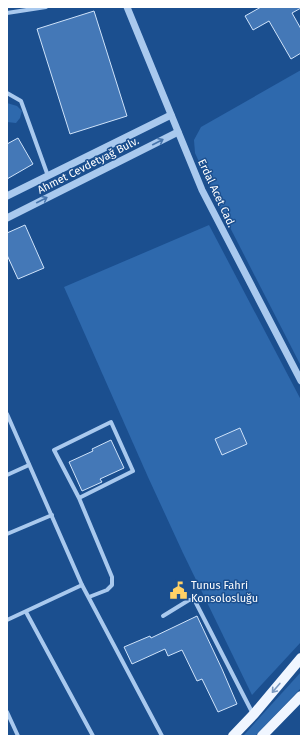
<svg xmlns="http://www.w3.org/2000/svg" width="308" height="743" font-family="'Fira Sans',sans-serif">
	<style>
		.green { fill: #2e69ad }
		.building { fill: #4478b7; stroke: #cfe3fa }
		.lines { fill: none; stroke-linecap: round; stroke-linejoin: round }
		.minor { stroke: #a9c9ee; stroke-width: 4 }
		.tertiary { stroke: #a9c9ee; stroke-width: 7 }
		.primary { stroke: #f0f6ff; stroke-width: 10 }
		.oneway { stroke: #4674ac }
		.oneway2 { stroke: #7b9ac1 }
		.labels { text-anchor: middle; stroke-width: 3; stroke-linejoin: round; paint-order: stroke }
		.street-label { font-size: 11px; fill: #fff; stroke: #1b4f8f }
		.poi-label { font-size: 11px; fill: #fff; stroke: #1b4f8f; text-anchor: start }
	</style>
	<rect width="100%" height="100%" fill="#1b4f8f"/>
	<!-- green -->
	<g class="green">
		<polygon points="301,70 301,366 219,206 195,153 194,140 201,127"/>
		<polygon points="7,103 17,106 22,111 20,118 16,123 7,122"/>
		<polygon points="209,225 301,400 301,642 252,695 183,553 148,477 64,287"/>
		<polygon points="301,672 301,688 255,736 243,736"/>
	</g>
	<!-- building -->
	<g class="building">
		<polygon points="261,7 301,7 301,8 292,13 301,29 301,53 291,59 269,21 253,30 245,16"/>
		<polygon points="94,11 127,116 70,134 37,29"/>
		<polygon points="18,138 33,164 7,179 7,144"/>
		<polygon points="25,225 44,268 18,279 7,255 7,233"/>
		<polygon points="240,428 247,444 222,455 215,439"/>
		<polygon points="111,440 124,468 100,479 102,482 82,491 69,462 93,451 92,449"/>
		<polygon points="197,616 222,669 237,704 218,712 202,679 197,681 182,650 168,656 165,649 132,664 124,647 150,636 151,638"/>
	</g>
	<g class="lines">
		<!-- minor -->
		<g class="minor">
			<polyline points="7,13 46,7"/>
			<polyline points="7,93 21,101 48,176"/>
			<polyline points="7,414 82,585 162,736"/>
			<polyline points="7,475 29,465"/>
			<polyline points="79,498 133,471 111,422 54,450 79,498 112,577 112,585 107,590 89,597"/>
			<polyline points="7,534 52,515"/>
			<polyline points="26,612 93,736"/>
			<polyline points="163,616 189,600 194,600 196,603 253,714"/>
			<polyline points="7,620 82,585"/>
			<polyline points="7,712 18,736"/>
		</g>
		<!-- tertiary -->
		<g class="tertiary">
			<polyline points="127,7 202,190 301,381"/>
			<polyline points="7,196 171,115"/>
			<polyline points="7,218 178,132"/>
		</g>
		<!-- primary -->
		<g class="primary">
			<polyline points="233,736 254,714 301,658"/>
			<polyline points="262,736 301,696"/>
		</g>
	</g>
	<!-- one-way arrows -->
	<defs><path id="oneway-shaft" d="M-6 0H5M1.5-3L5.5 0L1.5 3" fill="none" stroke-width="1.6" stroke-linecap="round" stroke-linejoin="round"/></defs>
	<g class="oneway">
		<use href="#oneway-shaft" transform="translate(158 142) rotate(-27)"/>
		<use href="#oneway-shaft" transform="translate(42 200) rotate(-27)"/>
	</g>
	<use class="oneway2" href="#oneway-shaft" transform="translate(276 688) rotate(130)"/>
	<!-- icons -->
	<defs>
		<symbol id="civic-bare" viewBox="-9 -9 18 18"><path d="M-.6-6.5H3V-4.5H.6V-3L4-1V1h2V6H-6V1h2V-1L-.6-3ZM-1.2 2.5V6h2.4V2.5Z" fill="#ffd166" stroke="#1b4f8f" stroke-width="2.5" paint-order="stroke"/></symbol>
	</defs>
	<g fill-rule="evenodd">
		<use href="#civic-bare" x="166" y="578" width="25" height="25"/>
	</g>
	<g class="labels">
		<!-- street labels -->
		<g class="street-label">
			<text transform="translate(88 165) rotate(-27)" y="4">Ahmet Cevdetyağ Bulv.</text>
			<text transform="translate(217 193) rotate(65)" y="4">Erdal Acet Cad.</text>
		</g>
		<!-- poi labels -->
		<g class="poi-label">
			<text x="191" y="589">Tunus Fahri<tspan x="191" dy="13">Konsolosluğu</tspan></text>
		</g>
	</g>
	<!-- border -->
	<rect width="308" height="743" fill="none" stroke="#ffffff" stroke-width="16"/>
</svg>
